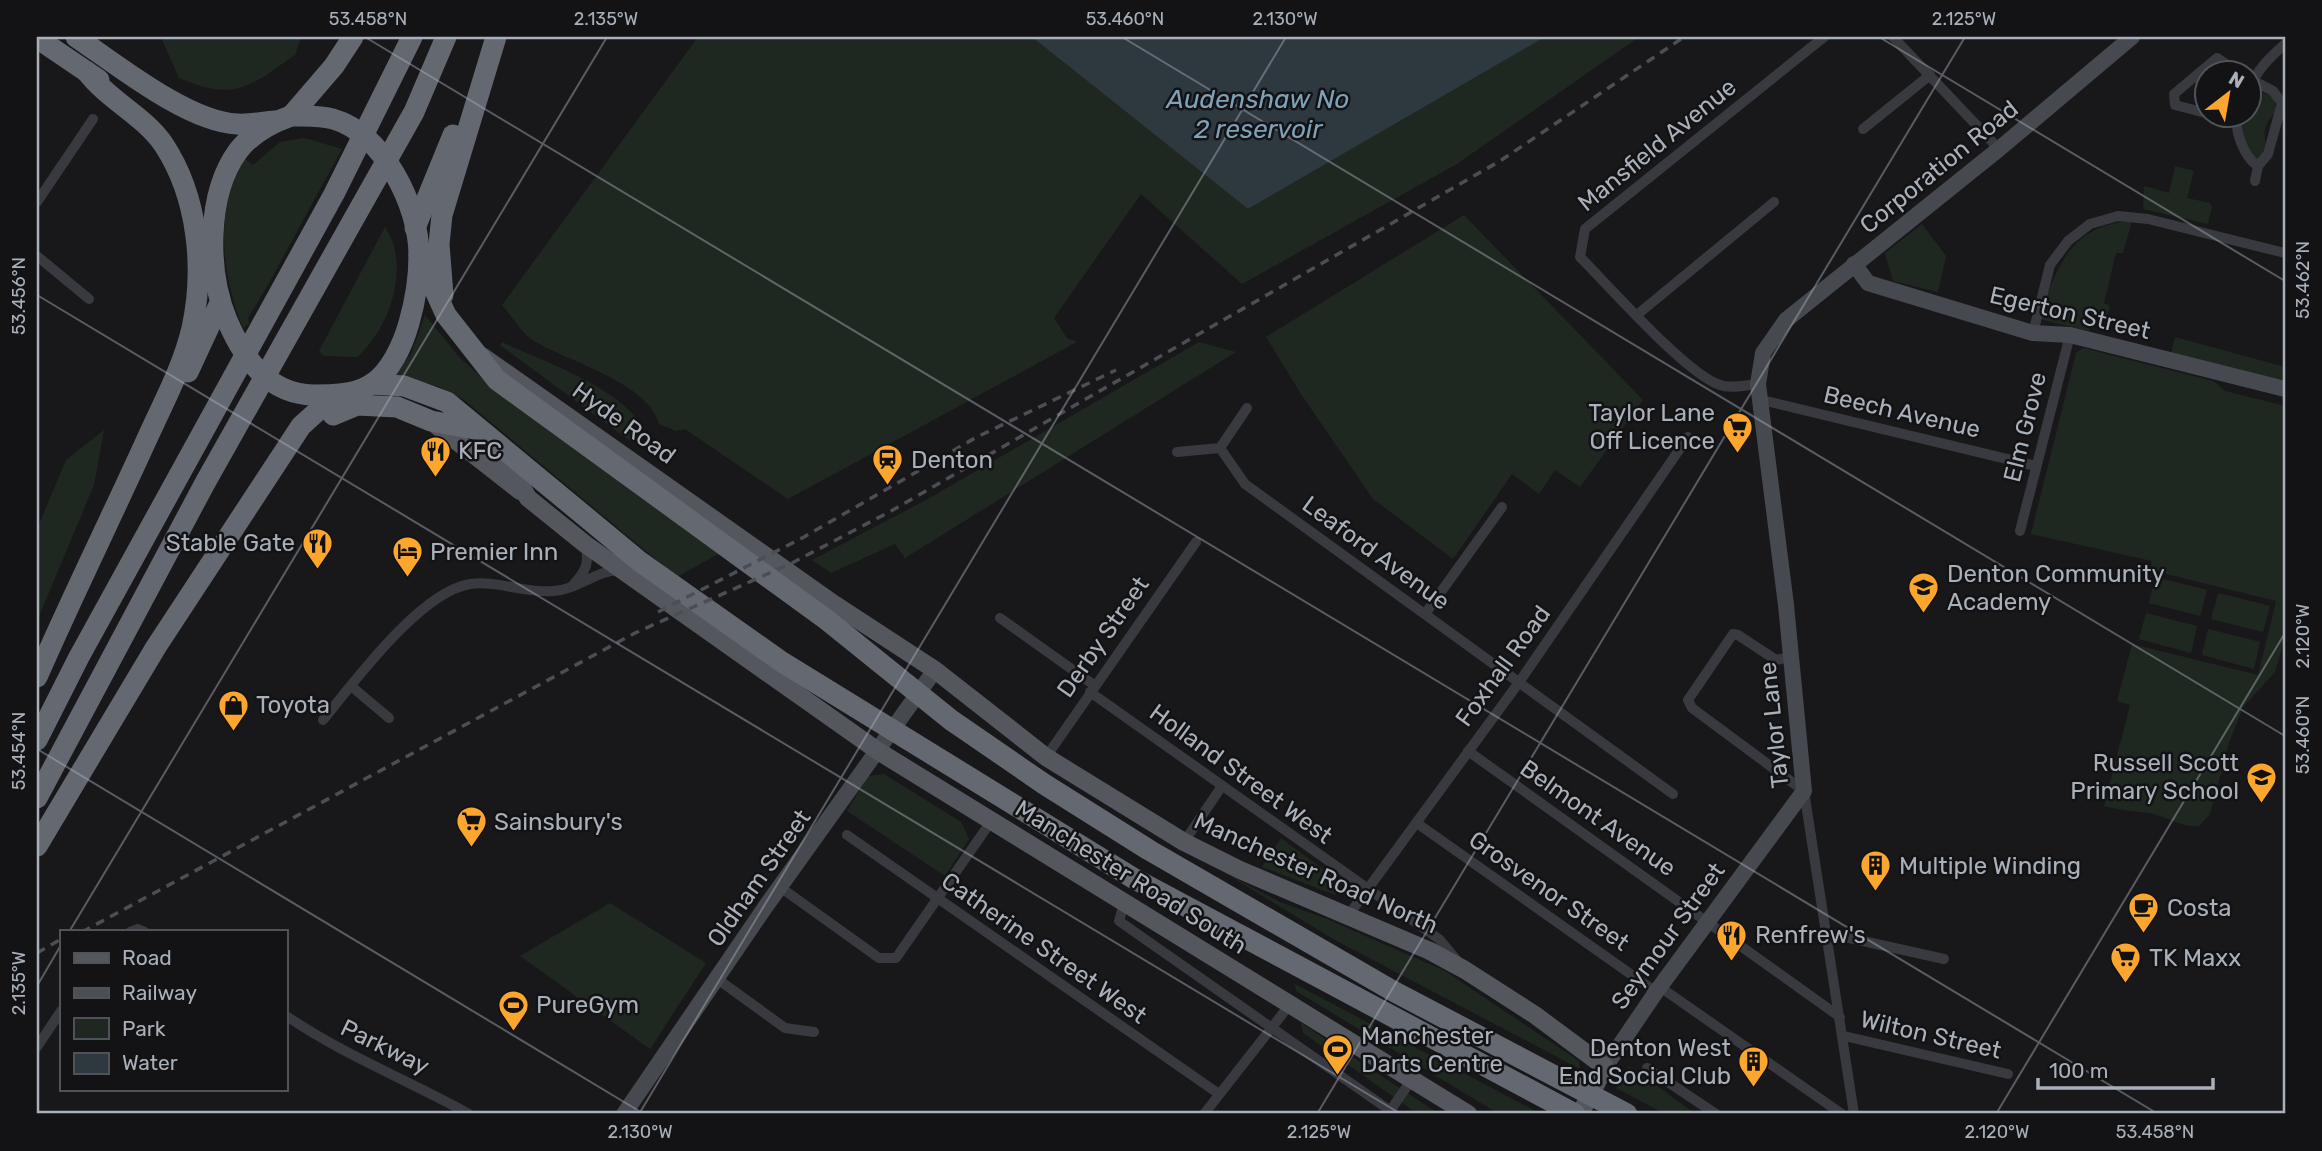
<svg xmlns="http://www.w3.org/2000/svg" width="2322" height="1151" font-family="Rubik,sans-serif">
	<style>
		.green { fill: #1f2820 }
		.water { fill: #2d383f }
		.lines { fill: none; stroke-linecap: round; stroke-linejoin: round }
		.street { stroke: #383a3f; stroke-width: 10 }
		.secondary { stroke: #46494f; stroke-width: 16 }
		.primary { stroke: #54575e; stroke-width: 18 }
		.highway { stroke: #646971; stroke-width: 21 }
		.rail { stroke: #4b4e54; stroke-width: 3.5; stroke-dasharray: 9 7; stroke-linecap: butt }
		.ticks { fill: none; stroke: #a9b0ba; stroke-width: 2; stroke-opacity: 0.45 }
		.labels { text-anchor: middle; stroke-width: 5; stroke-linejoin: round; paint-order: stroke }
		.street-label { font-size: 24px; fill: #a9b0ba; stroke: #131315 }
		.poi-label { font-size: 24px; fill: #a9b0ba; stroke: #131315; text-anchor: start }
		.water-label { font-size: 26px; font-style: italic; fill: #7fa1b7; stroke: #131315 }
		.neatline { fill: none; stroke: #a9b0ba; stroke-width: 2.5 }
		.ticks-label { font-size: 18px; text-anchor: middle; fill: #a9b0ba }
	</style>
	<rect width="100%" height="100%" fill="#18181a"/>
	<!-- green -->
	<g class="green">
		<path d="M 161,37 L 301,37 L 295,55 C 249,87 235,102 179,78 Z"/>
		<path d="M 698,37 L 1032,37 L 1248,209 L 1545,37 L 1639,37 L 1457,164 L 1242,284 L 1141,194 L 1054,318 L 1067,338 L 1077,342 L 788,499 L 685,429 L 676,431 L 659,424 C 649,383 567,361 534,341 C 522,334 512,316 502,305 Z"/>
		<path d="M 2257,92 L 2273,96 L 2277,111 C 2265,121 2262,132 2267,147 L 2258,159 L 2254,158 L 2242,133 L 2243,116 L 2248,116 L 2249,103 Z"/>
		<path d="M 304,138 L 342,149 L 269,283 L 248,318 L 249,324 L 243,328 C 222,277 213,208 245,159 L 253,165 L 280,142 Z"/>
		<polygon points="2175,166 2194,171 2187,198 2210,203 2212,207 2208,224 2143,209 2144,186 2169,193"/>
		<polygon points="1464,215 1643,400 1580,487 1555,470 1539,494 1512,474 1453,559 1373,499 1301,394 1266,337"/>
		<path d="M 2132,221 L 2123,253 L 2116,253 L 2104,303 L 2110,306 L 2106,319 L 2093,317 L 2089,331 L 2039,319 C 2056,268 2070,225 2132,221 Z"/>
		<polygon points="1922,224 1946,256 1938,292 1893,281 1885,253"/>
		<path d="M 385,227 C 411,266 390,328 357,357 L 324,356 L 319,351 Z"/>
		<polygon points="425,315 459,357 483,379 720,553 677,577 463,399 437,386 391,378 411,354"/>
		<polygon points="2175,337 2285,367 2285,384 2171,353"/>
		<path d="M 502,342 C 544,362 614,385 641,424 L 640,434 L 630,441 L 500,345 Z"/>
		<polygon points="1199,342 1236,352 905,558 895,544 831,573 812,560 926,500"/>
		<path d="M 2083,348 L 2213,381 L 2225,391 L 2285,406 L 2285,637 L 2275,672 L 2243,707 L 2229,743 L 2210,814 L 2199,826 C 2182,828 2166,816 2149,813 C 2134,811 2119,810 2104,806 L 2130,705 L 2117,701 L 2132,644 L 2258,675 L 2276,601 L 2150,570 L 2152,561 L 2031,534 L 2076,353 Z"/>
		<polygon points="104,430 94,485 37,621 37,529 66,460"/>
		<polygon points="2155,577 2207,590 2200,616 2149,603"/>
		<polygon points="2218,593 2270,606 2263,632 2211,619"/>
		<polygon points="2146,613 2197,626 2191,653 2139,639"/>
		<polygon points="2208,629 2260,642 2254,669 2202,655"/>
		<polygon points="884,774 961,822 969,839 945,876 847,811 868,776"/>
		<polygon points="1281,838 1342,883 1335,895 1262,867"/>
		<polygon points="1225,873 1280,902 1327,919 1445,971 1579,1061 1580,1069 1335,940"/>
		<polygon points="610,903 706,963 650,1049 520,956"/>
		<polygon points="1295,984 1541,1114 1499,1114 1296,991"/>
		<polygon points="1301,1023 1439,1114 1418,1114 1303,1033"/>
		<polygon points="1629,1066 1696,1114 1665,1114 1616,1088"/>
	</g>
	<!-- water -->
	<polygon class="water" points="1032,37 1545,37 1248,209"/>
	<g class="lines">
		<!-- street -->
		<g class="street">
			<polyline points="1893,37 1999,149"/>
			<polyline points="2248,78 2273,91 2282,103 2268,154 2258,166"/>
			<path d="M 2248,92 C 2255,72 2269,58 2285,44"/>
			<polyline points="2206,113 2175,105 2174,94 2217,58 2241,74"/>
			<polyline points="2215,116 2236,121"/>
			<path d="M 2239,116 C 2232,129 2246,159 2258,166 L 2255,181"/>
			<polyline points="1863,129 1930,75"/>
			<polyline points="37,202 93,119"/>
			<polyline points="37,256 89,299"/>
			<polyline points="1638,314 1774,202"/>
			<polyline points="2033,333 2050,265 2068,241 2090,224 2118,216 2148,219 2285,253"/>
			<path d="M 1758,384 C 1746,385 1731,389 1720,385 C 1687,375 1609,286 1580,257 L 1585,229 L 1824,37"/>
			<polyline points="1758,399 2036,466"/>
			<polyline points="1220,448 1245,484 1673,794"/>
			<polyline points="1177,452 1220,448 1247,408"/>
			<polyline points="2020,531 2070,335"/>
			<path d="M 573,585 C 586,571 590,563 585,544"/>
			<polyline points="1425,614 1502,507"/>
			<polyline points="1000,618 1094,685"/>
			<polyline points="1790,657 1776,660 1738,635 1733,634 1688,700 1692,708 1804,791 1854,1114"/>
			<polyline points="351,686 389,718"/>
			<polyline points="1090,692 1439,939 1459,963"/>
			<path d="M 323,720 C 354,682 420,592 470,584 C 497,580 527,594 554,591 C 579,589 595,571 619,570"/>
			<polyline points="1468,751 1840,1017"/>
			<polyline points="1046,757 1196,542"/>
			<polyline points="1418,824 1656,992"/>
			<polyline points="847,835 1219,1094"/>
			<polyline points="1184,842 1222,786"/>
			<polyline points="780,887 879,958 896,958 992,820"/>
			<polyline points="1124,903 1119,921 1395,1114"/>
			<polyline points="1348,916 1520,681 1688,437"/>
			<polyline points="130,932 138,929 145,932"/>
			<polyline points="1827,933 1944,959"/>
			<polyline points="716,978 785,1028 814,1032"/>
			<polyline points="1660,987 1842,1114"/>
			<path d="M 285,1015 C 343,1055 408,1080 469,1114"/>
			<polyline points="1844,1036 2008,1074"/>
			<polyline points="37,1047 61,1011"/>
			<polyline points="1647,1068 1716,1114"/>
			<polyline points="1390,1111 1412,1079"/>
			<polyline points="1204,1114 1291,1003"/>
		</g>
		<!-- secondary -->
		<g class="secondary">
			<polyline points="1854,264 1868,283 2033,333 2070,335 2285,389"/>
			<polyline points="1605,1067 1656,992 1804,791 1786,605 1758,384 1763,353 1786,320 1999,149 2132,37"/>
			<polyline points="624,1114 766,906 935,670"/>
		</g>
		<!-- primary -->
		<g class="primary">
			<polyline points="482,356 834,604 935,670 1046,757 1184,842 1240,870 1430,951 1465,970 1535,1015 1605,1067 1580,1114"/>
			<polyline points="432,422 520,491"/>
			<polyline points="501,450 528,498 585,544 878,751 1468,1114"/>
		</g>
		<!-- highway -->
		<g class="highway">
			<path d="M 76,37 C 116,64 188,122 237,124 C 249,125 262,122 275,121"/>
			<polyline points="37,38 99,80"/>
			<path d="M 291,116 C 305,116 320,115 333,119 C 383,133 419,206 419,255 C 419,277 415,302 409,323 C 403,344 390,374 370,385 C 353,395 332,395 313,395 C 268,394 243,358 227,320 C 207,272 206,195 238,151 C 251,134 271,123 291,116 Z"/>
			<polyline points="291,116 334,66 353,37"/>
			<polyline points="415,228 453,135"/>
			<polyline points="419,255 446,315 497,380 827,620 951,720 1044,784 1149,850 1393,991 1627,1114"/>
			<polyline points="443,295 439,244 442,215 496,37"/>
			<polyline points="188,372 220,303"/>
			<polyline points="372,384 404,386 447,402 639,561 782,662 1133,878 1575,1114"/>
			<polyline points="333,415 357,405 397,407 431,421 480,430"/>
			<path d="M 37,677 C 72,597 110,520 146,441 C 162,405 183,367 192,328 C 205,268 198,197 164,145 C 146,117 108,100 87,72"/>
			<polyline points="37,740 79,657 334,194 412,37"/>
			<polyline points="37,798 205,483 414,112 446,37"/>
			<polyline points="37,846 156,647 301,426 322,407 342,397"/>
		</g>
		<!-- rail -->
		<g class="rail">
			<polyline points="658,612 804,537 975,438 1116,370"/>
			<polyline points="82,932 635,633 792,563 891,511 1500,161 1684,37"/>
			<polyline points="37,953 61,939"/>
		</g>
	</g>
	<!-- ticks -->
	<path class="ticks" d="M 365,37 L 2158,1114M 1122,37 L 2285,736M 1879,37 L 2285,281M 37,295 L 1401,1114M 37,749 L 644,1114M 69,932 L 607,37M 37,986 L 61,945M 639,1114 L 1286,37M 1317,1114 L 1965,37M 1996,1114 L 2285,633"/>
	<!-- icons -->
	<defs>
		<symbol id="supermarket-pin" viewBox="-11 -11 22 30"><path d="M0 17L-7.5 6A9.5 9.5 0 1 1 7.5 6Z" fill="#fca62e" stroke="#131315"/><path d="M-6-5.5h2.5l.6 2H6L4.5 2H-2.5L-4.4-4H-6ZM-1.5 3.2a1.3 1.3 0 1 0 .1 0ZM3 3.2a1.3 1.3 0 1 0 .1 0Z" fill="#111"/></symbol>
		<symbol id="restaurant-pin" viewBox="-11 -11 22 30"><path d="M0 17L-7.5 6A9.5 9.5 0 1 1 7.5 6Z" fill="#fca62e" stroke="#131315"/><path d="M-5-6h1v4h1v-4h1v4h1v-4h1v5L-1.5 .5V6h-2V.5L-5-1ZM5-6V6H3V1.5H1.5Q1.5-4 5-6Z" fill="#111"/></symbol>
		<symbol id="station-pin" viewBox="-11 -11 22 30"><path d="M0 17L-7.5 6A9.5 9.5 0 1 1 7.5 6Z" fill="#fca62e" stroke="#131315"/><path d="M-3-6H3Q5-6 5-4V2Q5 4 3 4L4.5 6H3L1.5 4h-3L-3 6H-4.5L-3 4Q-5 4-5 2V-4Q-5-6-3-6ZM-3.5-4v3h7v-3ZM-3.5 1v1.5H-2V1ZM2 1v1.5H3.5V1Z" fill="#111"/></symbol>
		<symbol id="hotel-pin" viewBox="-11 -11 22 30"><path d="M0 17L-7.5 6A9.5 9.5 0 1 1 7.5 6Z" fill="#fca62e" stroke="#131315"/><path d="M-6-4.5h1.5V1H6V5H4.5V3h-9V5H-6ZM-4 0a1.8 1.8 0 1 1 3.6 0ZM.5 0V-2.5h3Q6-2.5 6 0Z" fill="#111"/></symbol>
		<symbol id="school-pin" viewBox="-11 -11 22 30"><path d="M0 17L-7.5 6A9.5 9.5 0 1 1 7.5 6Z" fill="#fca62e" stroke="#131315"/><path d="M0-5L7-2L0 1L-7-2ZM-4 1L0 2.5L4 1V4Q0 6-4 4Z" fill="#111"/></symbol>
		<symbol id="shop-pin" viewBox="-11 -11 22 30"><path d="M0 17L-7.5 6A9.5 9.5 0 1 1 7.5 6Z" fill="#fca62e" stroke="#131315"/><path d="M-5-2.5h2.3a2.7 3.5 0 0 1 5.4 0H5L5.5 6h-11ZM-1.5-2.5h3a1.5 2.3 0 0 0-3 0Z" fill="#111"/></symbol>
		<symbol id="building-pin" viewBox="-11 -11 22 30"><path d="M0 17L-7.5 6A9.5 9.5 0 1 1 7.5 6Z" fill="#fca62e" stroke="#131315"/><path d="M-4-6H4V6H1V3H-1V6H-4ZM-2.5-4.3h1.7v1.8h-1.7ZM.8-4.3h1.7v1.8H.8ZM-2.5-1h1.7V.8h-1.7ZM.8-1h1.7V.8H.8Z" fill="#111"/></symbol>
		<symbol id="cafe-pin" viewBox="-11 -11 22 30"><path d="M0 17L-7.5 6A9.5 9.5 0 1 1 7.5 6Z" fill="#fca62e" stroke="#131315"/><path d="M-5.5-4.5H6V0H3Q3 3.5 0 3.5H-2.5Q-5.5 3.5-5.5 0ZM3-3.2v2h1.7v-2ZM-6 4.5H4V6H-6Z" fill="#111"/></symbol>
		<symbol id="stadium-pin" viewBox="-11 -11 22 30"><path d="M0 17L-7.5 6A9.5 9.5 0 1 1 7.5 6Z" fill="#fca62e" stroke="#131315"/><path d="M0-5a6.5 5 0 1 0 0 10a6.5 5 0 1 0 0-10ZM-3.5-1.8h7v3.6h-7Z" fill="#111"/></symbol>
	</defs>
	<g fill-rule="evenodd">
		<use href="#supermarket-pin" x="1720" y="410" width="35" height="47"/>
		<use href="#restaurant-pin" x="418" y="434" width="35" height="47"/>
		<use href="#station-pin" x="870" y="442" width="35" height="47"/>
		<use href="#restaurant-pin" x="300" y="526" width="35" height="47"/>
		<use href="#hotel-pin" x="390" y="534" width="35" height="47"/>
		<use href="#school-pin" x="1906" y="570" width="35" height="47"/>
		<use href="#shop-pin" x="216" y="688" width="35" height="47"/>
		<use href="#school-pin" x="2244" y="760" width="35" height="47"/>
		<use href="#supermarket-pin" x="454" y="804" width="35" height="47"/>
		<use href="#building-pin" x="1858" y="848" width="35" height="47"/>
		<use href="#cafe-pin" x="2126" y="890" width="35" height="47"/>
		<use href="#restaurant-pin" x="1714" y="918" width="35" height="47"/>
		<use href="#supermarket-pin" x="2108" y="940" width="35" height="47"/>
		<use href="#stadium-pin" x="496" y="988" width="35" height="47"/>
		<use href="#stadium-pin" x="1320" y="1032" width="35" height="47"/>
		<use href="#building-pin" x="1736" y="1044" width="35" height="47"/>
	</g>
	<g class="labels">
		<!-- street labels -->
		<g class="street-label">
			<text transform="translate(1657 145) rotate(-39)" y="8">Mansfield Avenue</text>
			<text transform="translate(1939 167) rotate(-39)" y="8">Corporation Road</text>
			<text transform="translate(2070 313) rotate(13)" y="8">Egerton Street</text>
			<text transform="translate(1902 412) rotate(13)" y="8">Beech Avenue</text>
			<text transform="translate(624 423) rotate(36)" y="8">Hyde Road</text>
			<text transform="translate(2025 427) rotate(-76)" y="8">Elm Grove</text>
			<text transform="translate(1376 553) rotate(36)" y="8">Leaford Avenue</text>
			<text transform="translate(1103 637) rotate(-55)" y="8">Derby Street</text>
			<text transform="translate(1503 666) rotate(-54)" y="8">Foxhall Road</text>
			<text transform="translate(1774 725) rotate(-96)" y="8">Taylor Lane</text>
			<text transform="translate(1241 774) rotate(36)" y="8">Holland Street West</text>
			<text transform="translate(1598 818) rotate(35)" y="8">Belmont Avenue</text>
			<text transform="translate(1316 873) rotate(24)" y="8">Manchester Road North</text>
			<text transform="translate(1131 877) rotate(32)" y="8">Manchester Road South</text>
			<text transform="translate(759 878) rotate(-55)" y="8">Oldham Street</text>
			<text transform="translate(1549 891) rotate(35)" y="8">Grosvenor Street</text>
			<text transform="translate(1668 936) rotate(-54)" y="8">Seymour Street</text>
			<text transform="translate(1044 948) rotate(35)" y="8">Catherine Street West</text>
			<text transform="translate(1931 1035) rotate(13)" y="8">Wilton Street</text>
			<text transform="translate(385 1047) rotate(26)" y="8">Parkway</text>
		</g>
		<!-- poi labels -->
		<g class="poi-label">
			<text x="1715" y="421" text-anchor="end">Taylor Lane<tspan x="1715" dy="28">Off Licence</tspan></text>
			<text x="458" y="459">KFC</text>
			<text x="911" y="468">Denton</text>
			<text x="295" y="551" text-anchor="end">Stable Gate</text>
			<text x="430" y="560">Premier Inn</text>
			<text x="1947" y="582">Denton Community<tspan x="1947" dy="28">Academy</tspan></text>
			<text x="256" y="713">Toyota</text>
			<text x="2239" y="771" text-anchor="end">Russell Scott<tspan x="2239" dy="28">Primary School</tspan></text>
			<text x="494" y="830">Sainsbury's</text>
			<text x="1899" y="874">Multiple Winding</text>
			<text x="2167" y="916">Costa</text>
			<text x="1755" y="943">Renfrew's</text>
			<text x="2149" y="966">TK Maxx</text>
			<text x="536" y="1013">PureGym</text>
			<text x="1361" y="1044">Manchester<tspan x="1361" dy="28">Darts Centre</tspan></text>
			<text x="1731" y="1056" text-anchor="end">Denton West<tspan x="1731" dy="28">End Social Club</tspan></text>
		</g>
		<!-- water labels -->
		<g class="water-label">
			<text x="1258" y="108">Audenshaw No<tspan x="1258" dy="30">2 reservoir</tspan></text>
		</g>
	</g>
	<!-- border -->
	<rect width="2322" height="1151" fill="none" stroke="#131315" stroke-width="77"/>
	<!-- legend -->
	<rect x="60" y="930" width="228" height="161" fill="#131315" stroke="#4f5257" stroke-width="2"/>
	<rect x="74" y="953" width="35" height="10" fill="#54575e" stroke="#4f5257" stroke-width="2"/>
	<text x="122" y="965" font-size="21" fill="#a9b0ba">Road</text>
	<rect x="74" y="988" width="35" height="10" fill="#4b4e54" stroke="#4f5257" stroke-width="2"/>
	<text x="122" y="1000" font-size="21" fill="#a9b0ba">Railway</text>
	<rect x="74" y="1018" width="35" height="21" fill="#1f2820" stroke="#4f5257" stroke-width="2"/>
	<text x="122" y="1036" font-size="21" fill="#a9b0ba">Park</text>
	<rect x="74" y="1053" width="35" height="21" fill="#2d383f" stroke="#4f5257" stroke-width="2"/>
	<text x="122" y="1070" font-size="21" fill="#a9b0ba">Water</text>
	<!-- north arrow -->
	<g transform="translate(2228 94) rotate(31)"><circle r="33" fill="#131315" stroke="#4f5257" stroke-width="2"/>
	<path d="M0-5L12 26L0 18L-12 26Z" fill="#fca62e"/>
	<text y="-10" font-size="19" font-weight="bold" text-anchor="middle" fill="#a9b0ba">N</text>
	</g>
	<!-- scale -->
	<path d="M2038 1078v10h175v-10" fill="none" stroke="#a9b0ba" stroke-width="3.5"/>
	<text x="2049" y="1078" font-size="21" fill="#a9b0ba" stroke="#131315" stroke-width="5" paint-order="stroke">100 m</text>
	<rect x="38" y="38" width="2246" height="1074" class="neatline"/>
	<g class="ticks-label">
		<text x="368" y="25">53.458°N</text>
		<text x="606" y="25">2.135°W</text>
		<text x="1125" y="25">53.460°N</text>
		<text x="1285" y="25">2.130°W</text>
		<text x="1964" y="25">2.125°W</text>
		<text transform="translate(2303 280) rotate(-90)" y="6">53.462°N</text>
		<text transform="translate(19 296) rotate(-90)" y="6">53.456°N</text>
		<text transform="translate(2303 636) rotate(-90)" y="6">2.120°W</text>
		<text transform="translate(2303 735) rotate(-90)" y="6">53.460°N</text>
		<text transform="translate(19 751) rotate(-90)" y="6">53.454°N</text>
		<text transform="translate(19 983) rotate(-90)" y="6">2.135°W</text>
		<text x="640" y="1138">2.130°W</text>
		<text x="1319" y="1138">2.125°W</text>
		<text x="1997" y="1138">2.120°W</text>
		<text x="2155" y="1138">53.458°N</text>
	</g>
</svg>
